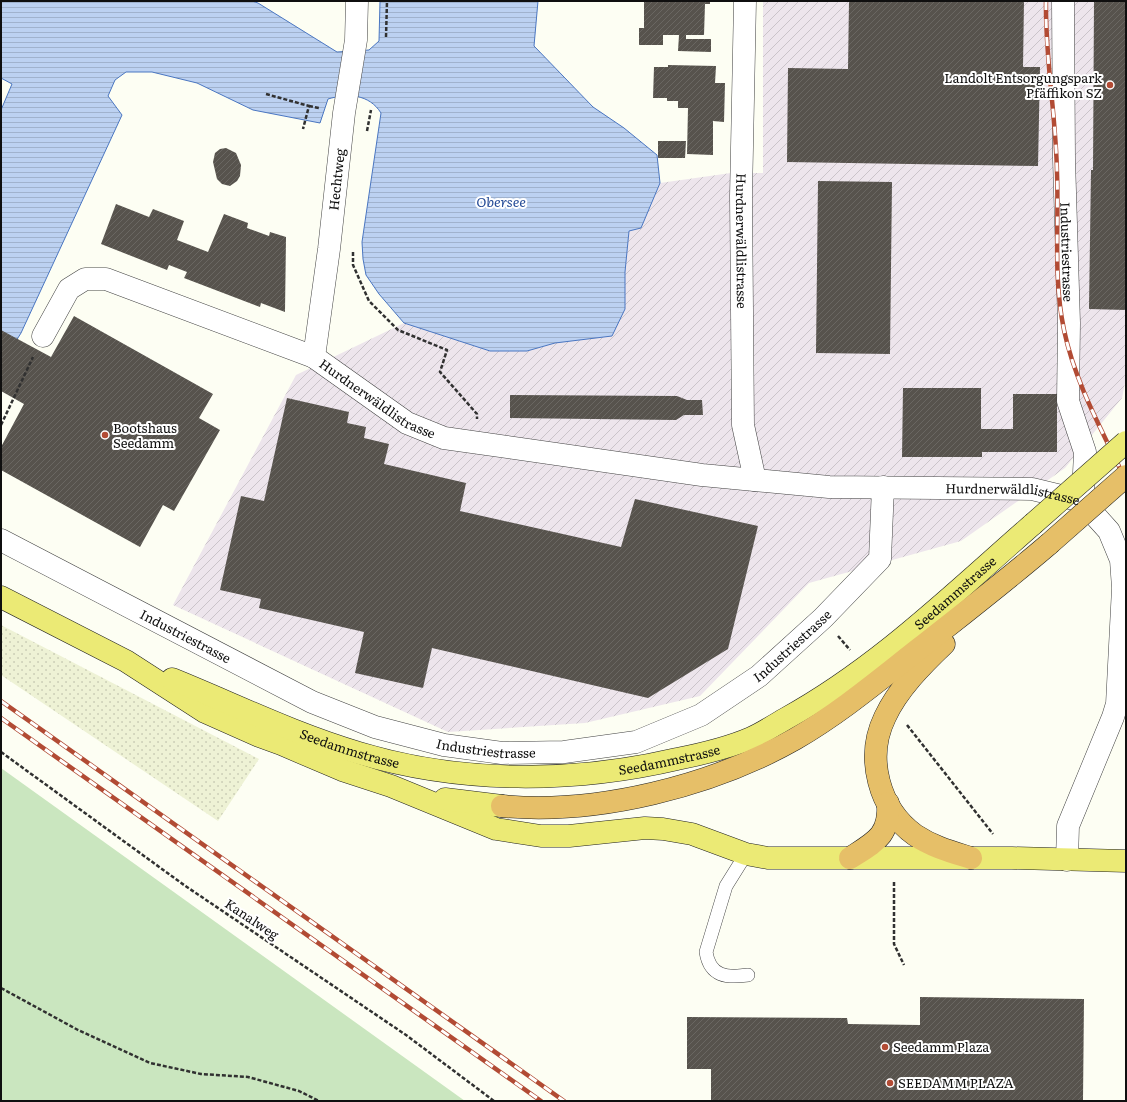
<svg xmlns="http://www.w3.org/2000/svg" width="1127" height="1102" font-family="Literata,serif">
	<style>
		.industrial { fill: url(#industrial-furrows) }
		.farmland { fill: url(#farmland-dots) }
		.grass { fill: #cae6bf }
		.water { fill: url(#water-rules); stroke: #4a76c1 }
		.building { fill: url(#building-hatch) }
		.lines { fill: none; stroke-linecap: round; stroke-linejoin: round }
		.lane-casing { stroke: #424242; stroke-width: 14 }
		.street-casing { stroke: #424242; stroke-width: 23 }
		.primary-casing { stroke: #202020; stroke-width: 23 }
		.highway-casing { stroke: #202020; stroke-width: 23 }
		.path { stroke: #313131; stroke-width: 2.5; stroke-dasharray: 4 2; stroke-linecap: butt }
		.lane { stroke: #fff; stroke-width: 13 }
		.street { stroke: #fff; stroke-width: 22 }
		.primary { stroke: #ebea75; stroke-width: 22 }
		.highway { stroke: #e6bf68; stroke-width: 22 }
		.rail-casing { stroke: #b24b34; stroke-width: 4.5 }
		.rail { stroke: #fff; stroke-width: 3; stroke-dasharray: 9; stroke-linecap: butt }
		.primary-bridge-casing { stroke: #202020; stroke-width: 23; stroke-linecap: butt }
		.highway-bridge-casing { stroke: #202020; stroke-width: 23; stroke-linecap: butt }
		.primary-bridge { stroke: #ebea75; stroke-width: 22 }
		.highway-bridge { stroke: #e6bf68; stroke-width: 22 }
		.poi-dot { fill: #b24b34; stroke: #fff; stroke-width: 1.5 }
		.labels { text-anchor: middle; stroke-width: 4; stroke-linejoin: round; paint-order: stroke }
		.poi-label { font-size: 13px; fill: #0f0f0f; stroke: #fff; text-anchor: start }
		.street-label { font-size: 13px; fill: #0f0f0f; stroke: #fff }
		.water-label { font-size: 14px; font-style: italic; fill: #244a96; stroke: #fff }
	</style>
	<defs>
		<pattern id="industrial-furrows" width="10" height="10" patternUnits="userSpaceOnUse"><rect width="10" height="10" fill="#ede5ec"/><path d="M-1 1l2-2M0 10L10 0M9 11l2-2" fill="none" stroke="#cac3c9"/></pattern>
		<pattern id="farmland-dots" width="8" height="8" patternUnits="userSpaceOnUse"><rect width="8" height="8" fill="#eef2d5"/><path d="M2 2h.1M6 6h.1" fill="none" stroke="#cbceb6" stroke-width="1.8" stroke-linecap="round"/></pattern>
		<pattern id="water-rules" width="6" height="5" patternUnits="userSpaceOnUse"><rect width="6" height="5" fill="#bcd1f1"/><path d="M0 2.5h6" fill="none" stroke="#a0b2cd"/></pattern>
		<pattern id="building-hatch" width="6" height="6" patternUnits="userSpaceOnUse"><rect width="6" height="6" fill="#57534d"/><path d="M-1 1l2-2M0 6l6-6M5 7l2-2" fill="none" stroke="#6a6762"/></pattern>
	</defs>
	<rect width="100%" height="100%" fill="#fdfef3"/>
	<!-- industrial -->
	<polygon class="industrial" points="763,1 1126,1 1126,378 1122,398 1065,468 961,541 809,583 700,696 585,723 448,732 173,605 296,375 404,323 490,351 527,351 555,343 625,309 625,272 629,231 641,228 660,183 731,173 763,173"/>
	<!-- farmland -->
	<polygon class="farmland" points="1,625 259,759 218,821 1,675"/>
	<!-- grass -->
	<polygon class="grass" points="1,768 465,1101 1,1101"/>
	<!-- water -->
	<path class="water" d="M 1,1 L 252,1 L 258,3 L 337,52 L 369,50 L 379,41 L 380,1 L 538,1 L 534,46 L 593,107 L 624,128 L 657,155 L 660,183 L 641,228 L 629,231 L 625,272 L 625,309 L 612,336 L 555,343 L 527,351 L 490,351 L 404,323 L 379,294 L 366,275 L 363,259 L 362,242 L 381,113 C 369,94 348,93 328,99 L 320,123 L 253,110 L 197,83 L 152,72 L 126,72 L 115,80 L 108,96 L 122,115 L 21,333 L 1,365 L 1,110 L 12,84 L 1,78 Z"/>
	<!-- building -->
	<g class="building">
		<polygon points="644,1 710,1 710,4 705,4 704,35 686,35 686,39 711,39 711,52 678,51 679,35 663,35 663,45 639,45 639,28 644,28"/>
		<polygon points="849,1 1024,1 1023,67 1040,67 1038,166 787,162 788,68 848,69"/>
		<polygon points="1094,1 1126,1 1126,310 1089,309 1091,170 1093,170"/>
		<polygon points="668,65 716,66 715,83 725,83 724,122 713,121 713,155 687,154 688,108 678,108 678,101 667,101 667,98 653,98 654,67 668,67"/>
		<polygon points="658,141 686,141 685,158 658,158"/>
		<polygon points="226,148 236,153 241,165 240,176 237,181 230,186 222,184 217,179 213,162 215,153 220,149"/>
		<polygon points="818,181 892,182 890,354 816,353"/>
		<polygon points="116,204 149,217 153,209 184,221 177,240 208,252 224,214 248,223 247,228 269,236 270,232 286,237 285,312 261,303 260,307 184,278 187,272 169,265 167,270 101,244"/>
		<polygon points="74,316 213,394 199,418 220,430 174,511 163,505 140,547 1,470 1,447 24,404 1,391 1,330 51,357"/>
		<polygon points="903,388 981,388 981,429 1013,429 1013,394 1057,394 1057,452 982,452 982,457 902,457"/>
		<polygon points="510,395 677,396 687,400 702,400 703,415 684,415 676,420 510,418"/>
		<polygon points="287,398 349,412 347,423 366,427 364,438 389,444 384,464 466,483 460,511 621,547 635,499 758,526 728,649 648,698 432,648 423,688 355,673 364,632 259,608 261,599 220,590 241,496 264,501"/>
		<polygon points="920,997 1084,999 1083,1101 711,1101 711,1069 687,1069 687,1017 847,1018 848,1024 920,1025"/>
	</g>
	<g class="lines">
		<defs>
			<path id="lane" d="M 746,854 L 726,886 L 706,952 C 710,977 727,978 748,975"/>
			<g id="street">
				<path id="s1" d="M 745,1 L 741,196 L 743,425 L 755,480"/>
				<path id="s2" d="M 1063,1 L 1064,159 L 1069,323 L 1068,401 L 1085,452 L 1083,494"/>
				<path id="s3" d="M 43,336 L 69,289 L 85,279 L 106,279 L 314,357 L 407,423 L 444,438 L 702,475 L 829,487 L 1032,489 L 1082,501 L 1109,531 L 1121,560 L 1123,588 L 1117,704 L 1113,717 L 1068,826 L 1067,860"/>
				<path id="s4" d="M 314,357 L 329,249 L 344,113 L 356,40 L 357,1"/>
				<path id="s5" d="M 1,540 L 312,702 L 375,727 L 444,745 L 502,753 L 564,752 L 636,742 L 701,715 L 759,676 L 823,618 L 880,559 L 883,487"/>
			</g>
			<g id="primary">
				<polyline points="1,597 126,661 205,712 259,736 281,744 342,770 391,786 496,829 541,836 569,836 645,828 663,829 692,834 746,854 768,858 1012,858 1126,861"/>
				<path id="s6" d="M 172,679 C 234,704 294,734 359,753 C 462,784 574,783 677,759 C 702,754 728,748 751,738 C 763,733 774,725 785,719 C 878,668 954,593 1033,524"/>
				<polyline points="445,799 502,806"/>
			</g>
			<g id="highway">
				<path d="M 944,644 C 922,665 898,689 885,717 C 865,758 879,809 915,835 C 933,847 952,852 971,858"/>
				<path d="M 502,806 C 597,815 712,786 795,739 C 840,713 879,680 920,648 C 963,614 1007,580 1049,544"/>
				<path d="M 850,858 C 875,842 890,836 888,803"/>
			</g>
		</defs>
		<!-- lane casing -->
		<use href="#lane" class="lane-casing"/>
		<!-- street casing -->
		<use href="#street" class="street-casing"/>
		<!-- primary casing -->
		<use href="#primary" class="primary-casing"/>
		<!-- highway casing -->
		<use href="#highway" class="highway-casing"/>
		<!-- path -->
		<g class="path">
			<polyline points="386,37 387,1"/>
			<polyline points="266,94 309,106 303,129"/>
			<polyline points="309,106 319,108"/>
			<polyline points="367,131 371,110"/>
			<polyline points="353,252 353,265 369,301 398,330 447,350 440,372 477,414 477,419"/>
			<polyline points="1,425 33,357"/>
			<polyline points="838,636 850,650"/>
			<polyline points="907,725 993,834"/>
			<polyline points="1,752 184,885 406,1035 494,1101"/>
			<polyline points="894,882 894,944 904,965"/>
			<polyline points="1,988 78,1030 150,1063 201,1074 248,1077 299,1091 319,1101"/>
		</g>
		<!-- lane -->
		<use href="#lane" class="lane"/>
		<!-- street -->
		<use href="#street" class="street"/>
		<!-- primary -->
		<use href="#primary" class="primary"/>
		<!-- highway -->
		<use href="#highway" class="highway"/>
		<defs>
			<g id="rail">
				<path d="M 1046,1 C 1045,59 1056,115 1057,173 C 1059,226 1053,278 1064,330 C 1075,383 1103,432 1126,481"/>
				<polyline points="1,701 564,1101"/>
				<polyline points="1,718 541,1101"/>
			</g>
		</defs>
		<!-- rail casing -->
		<use href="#rail" class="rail-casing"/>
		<!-- rail -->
		<use href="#rail" class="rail"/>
		<defs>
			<polyline id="primary-bridge" points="1033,524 1126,442"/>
			<polyline id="highway-bridge" points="1049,544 1126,476"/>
		</defs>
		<!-- primary-bridge casing -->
		<use href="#primary-bridge" class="primary-bridge-casing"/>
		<!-- highway-bridge casing -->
		<use href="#highway-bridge" class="highway-bridge-casing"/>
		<!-- primary-bridge -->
		<use href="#primary-bridge" class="primary-bridge"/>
		<!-- highway-bridge -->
		<use href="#highway-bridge" class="highway-bridge"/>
	</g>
	<!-- markers -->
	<g class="poi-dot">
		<circle cx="1110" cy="85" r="4"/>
		<circle cx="105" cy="435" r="4"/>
		<circle cx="885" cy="1047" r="4"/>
		<circle cx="890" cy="1083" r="4"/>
	</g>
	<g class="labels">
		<!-- poi labels -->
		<g class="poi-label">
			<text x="1102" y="83" text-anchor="end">Landolt Entsorgungspark<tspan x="1102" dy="15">Pfäffikon SZ</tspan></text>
			<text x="113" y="433">Bootshaus<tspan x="113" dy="15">Seedamm</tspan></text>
			<text x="893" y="1052">Seedamm Plaza</text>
			<text x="898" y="1088">SEEDAMM PLAZA</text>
		</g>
		<!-- street labels -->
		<g class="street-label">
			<text dy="5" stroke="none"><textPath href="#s4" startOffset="179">Hechtweg</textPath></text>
			<text dy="5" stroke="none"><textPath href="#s1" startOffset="240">Hurdnerwäldlistrasse</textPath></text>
			<text dy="5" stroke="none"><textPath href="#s2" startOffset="251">Industriestrasse</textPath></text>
			<text dy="5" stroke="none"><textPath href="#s3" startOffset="392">Hurdnerwäldlistrasse</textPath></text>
			<text dy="5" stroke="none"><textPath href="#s3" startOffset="1042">Hurdnerwäldlistrasse</textPath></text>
			<text dy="5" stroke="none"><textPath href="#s6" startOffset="851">Seedammstrasse</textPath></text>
			<text dy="5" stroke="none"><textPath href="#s5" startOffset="208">Industriestrasse</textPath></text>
			<text dy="5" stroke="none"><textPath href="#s5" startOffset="868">Industriestrasse</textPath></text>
			<text dy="5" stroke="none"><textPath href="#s5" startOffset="532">Industriestrasse</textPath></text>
			<text dy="5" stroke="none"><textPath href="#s6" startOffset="191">Seedammstrasse</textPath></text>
			<text dy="5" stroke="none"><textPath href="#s6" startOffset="515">Seedammstrasse</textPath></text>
			<text transform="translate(252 919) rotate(34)" y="5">Kanalweg</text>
		</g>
		<!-- water labels -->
		<g class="water-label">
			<text x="501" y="207">Obersee</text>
		</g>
	</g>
	<!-- border -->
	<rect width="1127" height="1102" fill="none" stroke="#0f0f0f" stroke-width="4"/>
</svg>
